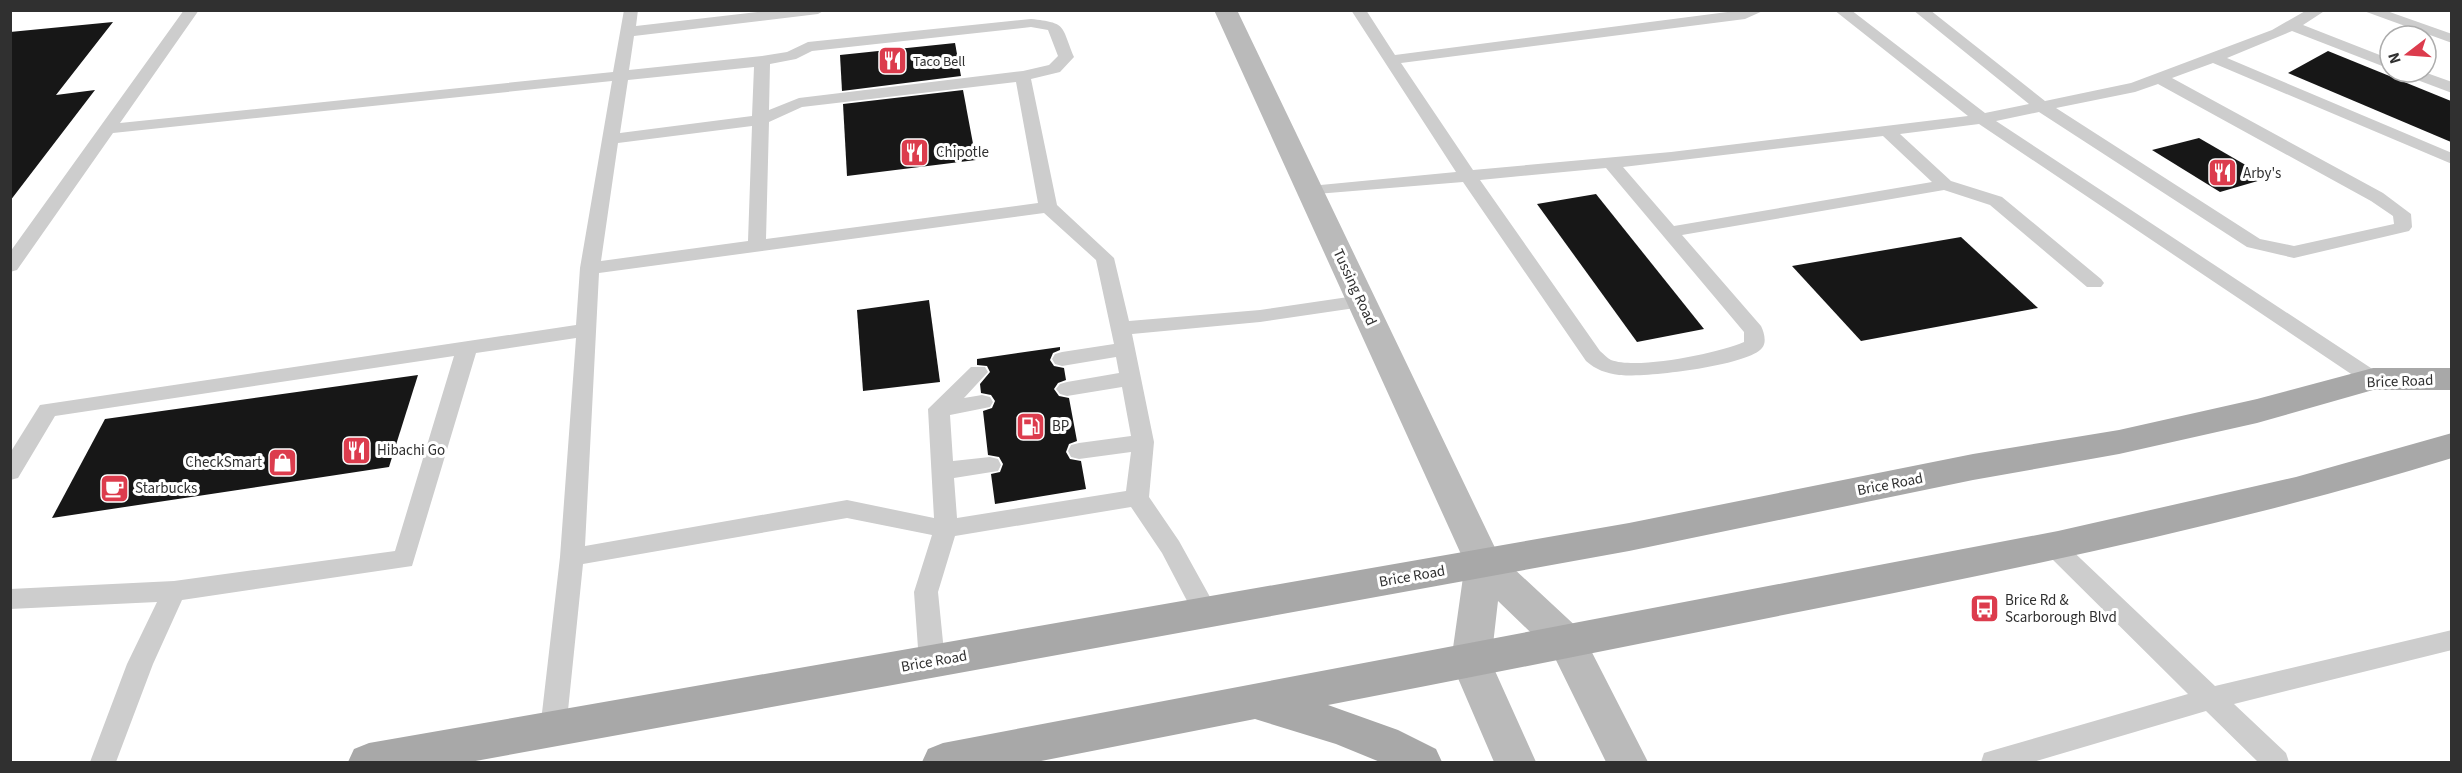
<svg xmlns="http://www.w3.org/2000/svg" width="2462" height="773" font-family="'Source Sans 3',sans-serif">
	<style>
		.building { fill: #171717 }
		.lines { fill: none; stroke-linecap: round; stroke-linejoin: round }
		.lane { fill: #cdcdcd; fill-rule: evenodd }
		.secondary { fill: #bababa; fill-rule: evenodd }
		.primary { fill: #a8a8a8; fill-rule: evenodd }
		.labels { text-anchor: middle; stroke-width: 6; stroke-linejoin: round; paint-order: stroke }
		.far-poi-label { font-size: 14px; fill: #303030; stroke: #fff; text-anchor: start }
		.poi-label { font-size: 15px; fill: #303030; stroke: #fff; text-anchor: start }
		.street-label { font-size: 15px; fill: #303030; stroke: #fff }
	</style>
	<rect width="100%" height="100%" fill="#fff"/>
	<!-- building -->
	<g class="building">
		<polygon points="113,22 56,95 95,90 10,201 10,32"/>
		<polygon points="955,43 961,76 842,91 840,55"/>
		<polygon points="2328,51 2451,101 2451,142 2288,73"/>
		<polygon points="963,90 976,160 847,176 843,104"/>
		<polygon points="2199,138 2268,178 2220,192 2152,150"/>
		<polygon points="1596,194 1704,329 1637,342 1537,204"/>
		<polygon points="1961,237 2038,308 1861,341 1792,266"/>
		<polygon points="929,300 940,382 863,391 857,310"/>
		<polygon points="1060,347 1060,350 1053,353 1050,360 1054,366 1064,368 1066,380 1058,383 1054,389 1059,396 1069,398 1077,441 1069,444 1066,452 1070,459 1081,461 1086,489 995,504 991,474 1000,472 1003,464 999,457 988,455 983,411 992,408 995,401 991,395 981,393 980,384 990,372 987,366 977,365 977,359"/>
		<polygon points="418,375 389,467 52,518 105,419"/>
	</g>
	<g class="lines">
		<!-- lane -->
		<g class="lane">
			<path d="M 184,10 L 199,10 L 120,123 L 613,72 L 624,10 L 638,10 L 636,26 L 775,10 L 825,10 L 818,14 L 634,36 L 629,70 L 762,56 L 787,52 L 808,42 L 1031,19 C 1067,23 1061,25 1074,57 L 1060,72 L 1031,79 L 1057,205 L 1114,258 L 1129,321 L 1260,310 L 1362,295 L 1369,297 L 1372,301 L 1369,305 L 1362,307 L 1260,322 L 1132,334 L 1154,442 L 1149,497 L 1179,541 L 1215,606 L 1218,613 L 1215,620 L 1206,623 L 1197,620 L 1162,553 L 1131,507 L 955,536 L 938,592 L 945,662 L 941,670 L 932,673 L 923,670 L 919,662 L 914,592 L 932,535 L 847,518 L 583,564 L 566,730 L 562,738 L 553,742 L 544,738 L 540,730 L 560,557 L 576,338 L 476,353 L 412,566 L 182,600 L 153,664 L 116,762 L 90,762 L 127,664 L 157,602 L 10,609 L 10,589 L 174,581 L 395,551 L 454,356 L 55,416 L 18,478 L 10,480 L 10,453 L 40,405 L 576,325 L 580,268 L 612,81 L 113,133 L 17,270 L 10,272 L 10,252 ZM 1031,27 L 1048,30 L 1058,56 L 1049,65 L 1023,71 L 799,98 L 769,110 L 770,64 L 796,59 L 812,51 ZM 754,67 L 752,116 L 620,133 L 628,80 ZM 1016,82 L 1038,203 L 766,239 L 769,122 L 802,107 ZM 752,126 L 748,241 L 601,261 L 618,143 ZM 1044,213 L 1096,260 L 1114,344 L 1062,352 L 1055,354 L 1052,359 L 1055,364 L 1062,366 L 1116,357 L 1119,373 L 1067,382 L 1060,384 L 1056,389 L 1060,394 L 1067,396 L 1122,387 L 1131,436 L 1079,443 L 1071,445 L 1068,451 L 1071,457 L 1079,459 L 1131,452 L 1126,491 L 957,518 L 954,478 L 998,471 L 1001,465 L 998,459 L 990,457 L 953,461 L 950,415 L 990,407 L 993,402 L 990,397 L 982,395 L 964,398 L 988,372 L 985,367 L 971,367 L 928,409 L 934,518 L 847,500 L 585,546 L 599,273 Z"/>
			<path d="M 1351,10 L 1366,10 L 1395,55 L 1743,10 L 1765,10 L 1745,19 L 1401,63 L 1473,170 L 1671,152 L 1968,116 L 1834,10 L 1851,10 L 1985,113 L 2029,104 L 1913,10 L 1930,10 L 2045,101 L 2131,83 L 2272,30 L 2307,10 L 2326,10 L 2303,25 L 2390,59 L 2390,69 L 2292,31 L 2227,58 L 2452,153 L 2452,164 L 2213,63 L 2172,78 L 2383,193 L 2411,214 L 2412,227 L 2409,231 L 2294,258 L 2247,247 L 2039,112 L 1996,121 L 2380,374 L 2383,379 L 2380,384 L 2366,384 L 1979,124 L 1900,134 L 1951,181 L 2002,197 L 2101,279 L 2104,283 L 2101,287 L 2087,287 L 1990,205 L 1944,190 L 1682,235 L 1761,326 C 1764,332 1767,343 1762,348 C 1748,366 1643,378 1619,375 C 1606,373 1596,370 1586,361 L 1463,182 L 1304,195 L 1301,191 L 1310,186 L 1456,172 ZM 2158,84 L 2371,201 L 2393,216 L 2394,224 L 2294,246 L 2260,239 L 2056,108 L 2135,92 ZM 1883,136 L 1932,182 L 1674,226 L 1623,167 ZM 1606,168 L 1744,332 L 1744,342 C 1718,353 1638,370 1611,360 C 1607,358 1604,354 1600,351 L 1480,180 Z"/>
			<polygon points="2361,10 2384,10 2452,34 2452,43"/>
			<polygon points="2402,72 2424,72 2452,82 2452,93 2404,75"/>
			<polygon points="2054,538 2062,541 2215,686 2452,630 2452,650 2234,704 2286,753 2289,762 2258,762 2206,711 2033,762 1981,762 1984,753 1994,750 2188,694 2046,553 2042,547 2046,541"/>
		</g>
		<!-- secondary -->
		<polygon class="secondary" points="1214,10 1237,10 1498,554 1581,631 1648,762 1606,762 1553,654 1498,601 1491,662 1536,762 1494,762 1451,662 1465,563"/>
		<!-- primary -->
		<g class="primary">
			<polygon points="2373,368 2452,368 2452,390 2373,390 2257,423 2119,454 1973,480 1629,551 470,762 348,762 354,749 369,743 1629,523 1973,454 2119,430 2257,399"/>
			<path d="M 2452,433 L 2452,458 C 2252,520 2049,562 1844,603 C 1672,637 1500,672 1328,705 L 1398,730 L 1436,749 L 1442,762 L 1380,762 L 1336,744 L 1255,719 L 1036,762 L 922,762 L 928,749 L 943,743 L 2058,531 L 2296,477 Z"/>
		</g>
	</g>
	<!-- icons -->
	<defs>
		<symbol id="restaurant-square" viewBox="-11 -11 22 22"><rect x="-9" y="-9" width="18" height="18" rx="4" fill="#dc3c4d" stroke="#fff"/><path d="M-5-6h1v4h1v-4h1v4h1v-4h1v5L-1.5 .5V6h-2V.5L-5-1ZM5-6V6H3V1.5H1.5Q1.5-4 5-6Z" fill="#fff"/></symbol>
		<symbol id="fuel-square" viewBox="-11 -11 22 22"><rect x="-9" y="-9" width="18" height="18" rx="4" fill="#dc3c4d" stroke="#fff"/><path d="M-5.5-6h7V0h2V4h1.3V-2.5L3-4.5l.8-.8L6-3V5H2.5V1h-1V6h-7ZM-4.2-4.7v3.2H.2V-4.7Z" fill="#fff"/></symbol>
		<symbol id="shop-square" viewBox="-11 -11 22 22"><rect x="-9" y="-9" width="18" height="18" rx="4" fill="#dc3c4d" stroke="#fff"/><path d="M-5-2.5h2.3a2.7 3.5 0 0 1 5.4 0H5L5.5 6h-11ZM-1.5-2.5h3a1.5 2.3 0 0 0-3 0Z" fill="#fff"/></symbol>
		<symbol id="cafe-square" viewBox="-11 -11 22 22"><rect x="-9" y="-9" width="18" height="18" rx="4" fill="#dc3c4d" stroke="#fff"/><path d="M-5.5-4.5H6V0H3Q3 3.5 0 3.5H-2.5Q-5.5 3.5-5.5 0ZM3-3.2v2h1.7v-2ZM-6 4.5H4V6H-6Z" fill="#fff"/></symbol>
		<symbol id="bus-square" viewBox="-11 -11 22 22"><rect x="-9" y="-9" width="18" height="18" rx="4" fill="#dc3c4d" stroke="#fff"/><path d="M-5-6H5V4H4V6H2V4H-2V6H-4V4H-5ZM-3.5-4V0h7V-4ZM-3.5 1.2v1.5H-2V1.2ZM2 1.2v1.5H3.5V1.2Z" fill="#fff"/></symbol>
	</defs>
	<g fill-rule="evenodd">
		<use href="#restaurant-square" x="876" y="44" width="33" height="33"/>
		<use href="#restaurant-square" x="898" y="136" width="33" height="33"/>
		<use href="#restaurant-square" x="2206" y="156" width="33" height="33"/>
		<use href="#fuel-square" x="1014" y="410" width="33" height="33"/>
		<use href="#restaurant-square" x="340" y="434" width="33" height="33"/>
		<use href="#shop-square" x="266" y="446" width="33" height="33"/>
		<use href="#cafe-square" x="98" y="472" width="33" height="33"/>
		<use href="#bus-square" x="1968" y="592" width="33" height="33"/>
	</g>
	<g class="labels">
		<!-- far-poi labels -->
		<g class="far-poi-label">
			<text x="913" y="66">Taco Bell</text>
		</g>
		<!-- poi labels -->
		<g class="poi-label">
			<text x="936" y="157">Chipotle</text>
			<text x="2243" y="178">Arby's</text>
			<text x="1052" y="431">BP</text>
			<text x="377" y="455">Hibachi Go</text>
			<text x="262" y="467" text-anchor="end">CheckSmart</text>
			<text x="135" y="493">Starbucks</text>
			<text x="2005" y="605">Brice Rd &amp;<tspan x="2005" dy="17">Scarborough Blvd</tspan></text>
		</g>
		<!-- street labels -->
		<g class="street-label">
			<text transform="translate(1355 287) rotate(65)" y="5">Tussing Road</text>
			<text transform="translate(2400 381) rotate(-2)" y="5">Brice Road</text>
			<text transform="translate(1890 484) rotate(-11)" y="5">Brice Road</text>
			<text transform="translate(1412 576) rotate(-10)" y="5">Brice Road</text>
			<text transform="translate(934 661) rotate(-10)" y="5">Brice Road</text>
		</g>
	</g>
	<!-- border -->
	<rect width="2462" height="773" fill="none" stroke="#303030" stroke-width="24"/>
	<!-- north arrow -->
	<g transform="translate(2408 54) rotate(253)"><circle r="28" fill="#ffffff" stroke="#acacac" stroke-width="1.5"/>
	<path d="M0-4.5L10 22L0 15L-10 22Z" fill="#dc3c4d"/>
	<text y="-9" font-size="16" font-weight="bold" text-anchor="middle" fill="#303030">N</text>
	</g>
</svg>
